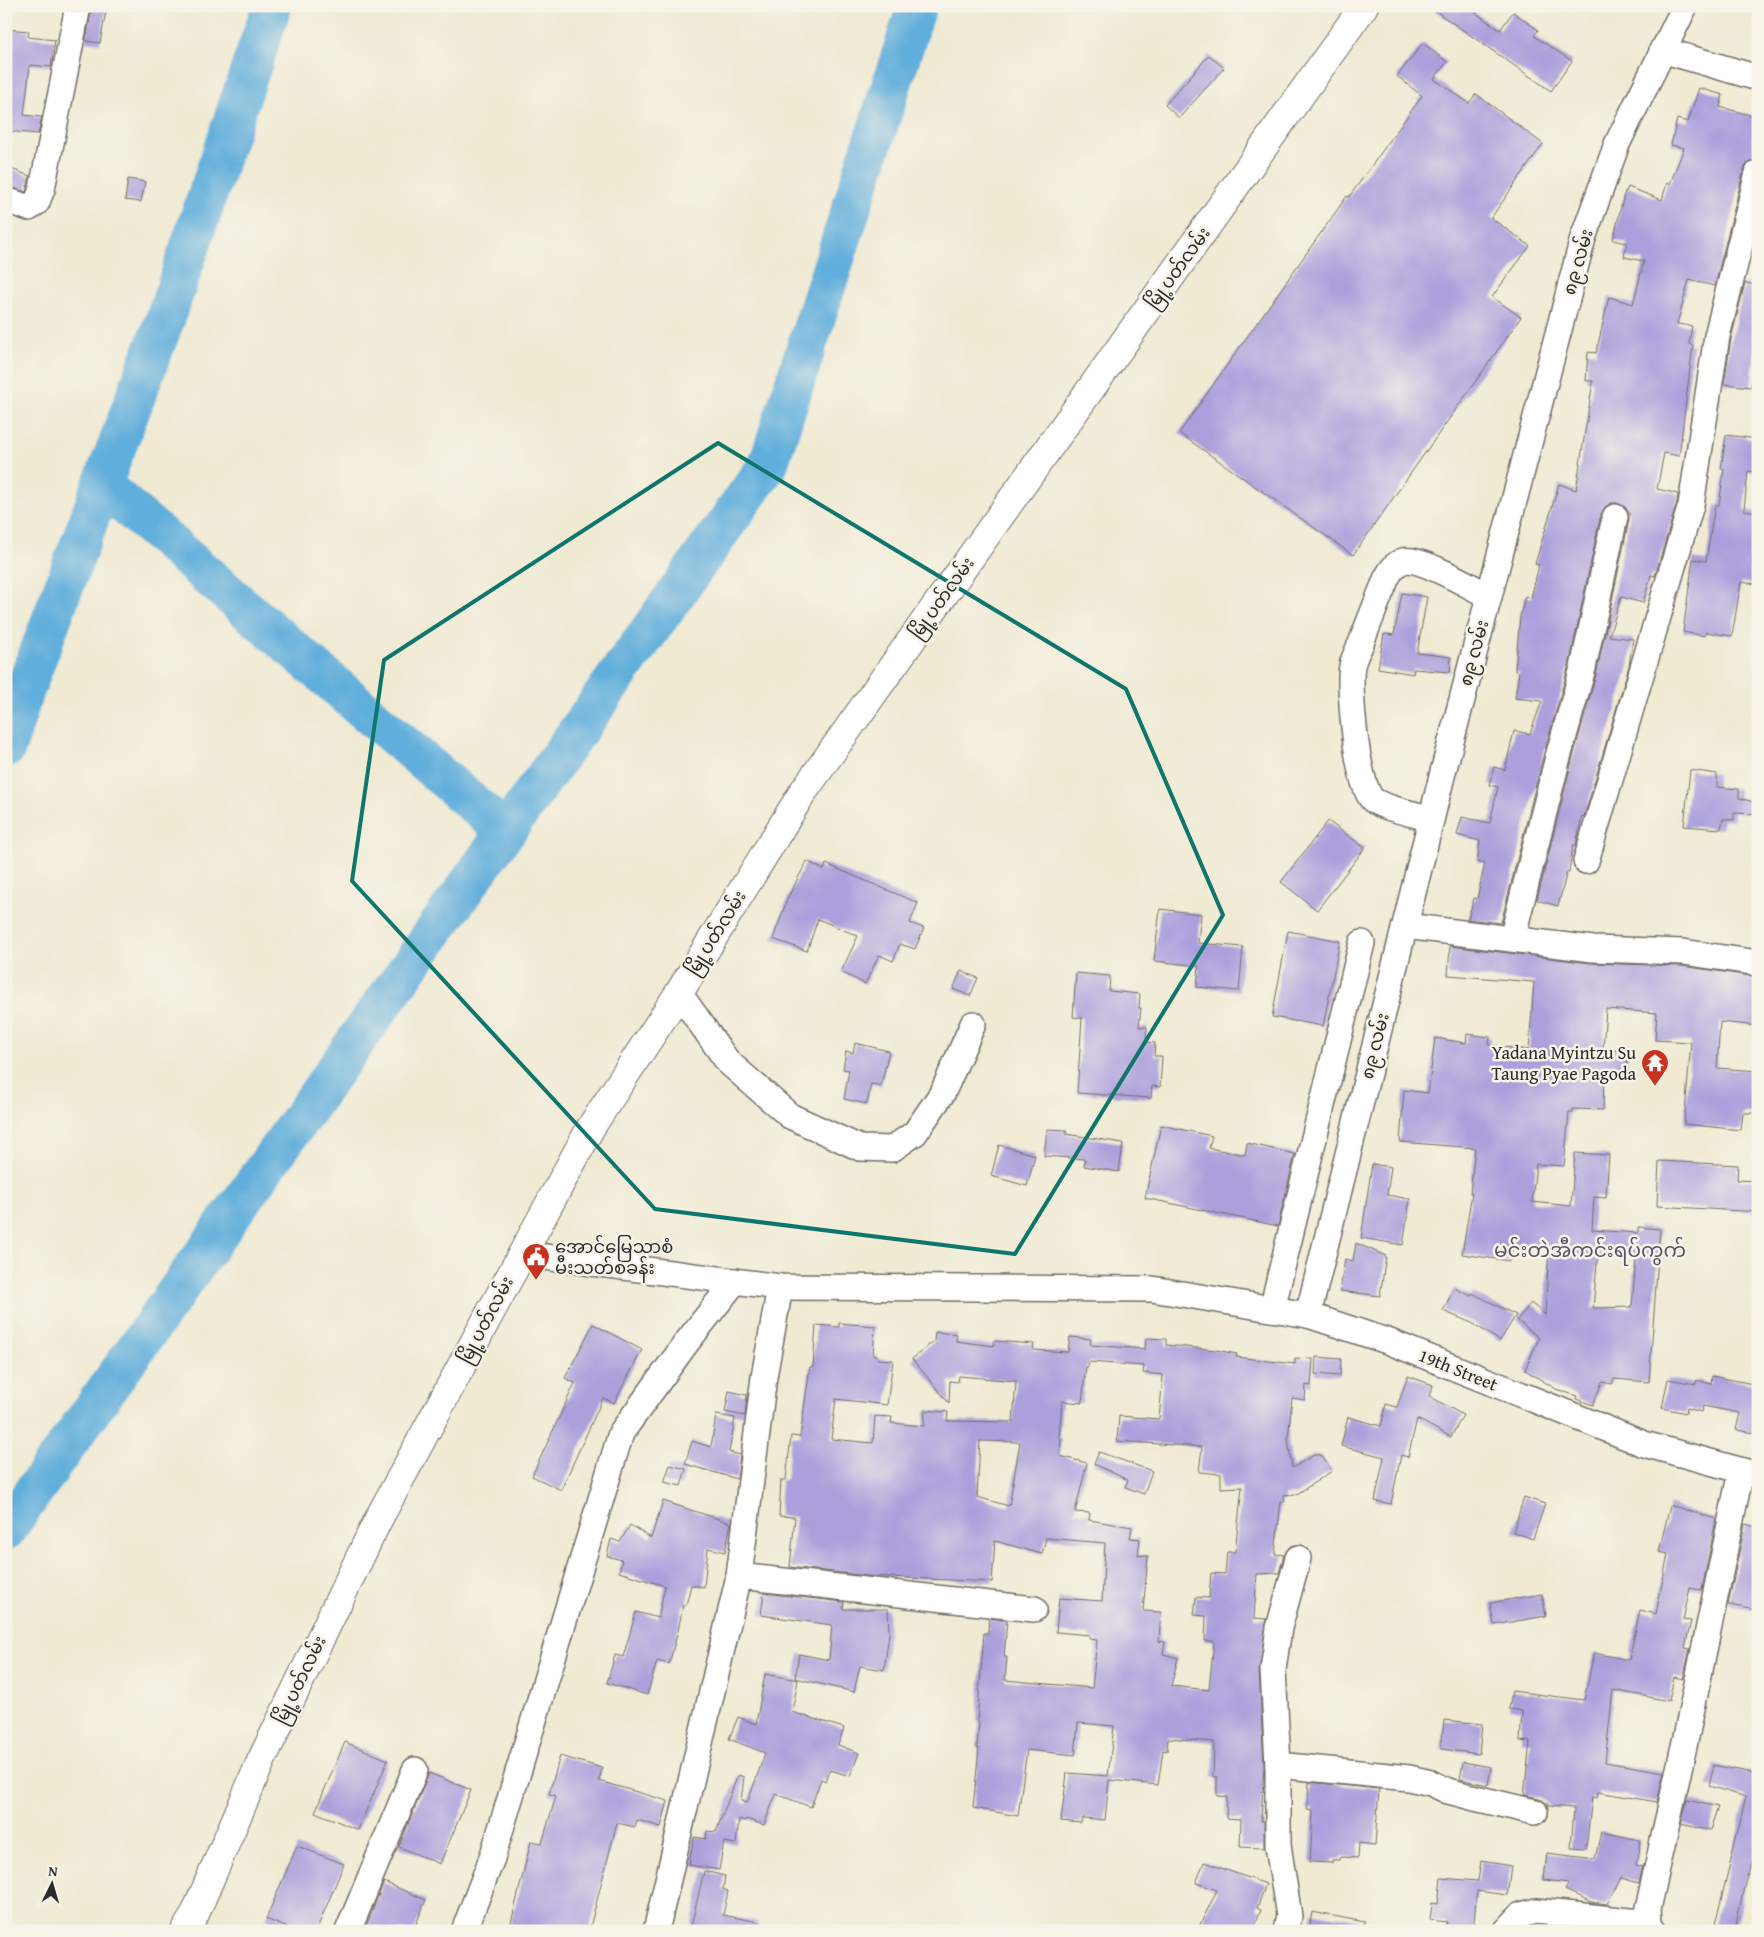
<svg xmlns="http://www.w3.org/2000/svg" width="1764" height="1937" font-family="'Gentium Book Plus','Noto Sans Myanmar',serif">
	<style>
		.lines { fill: none; stroke-linecap: round; stroke-linejoin: round }
		.river { stroke: #61aedb; stroke-width: 40 }
		.building { fill: #ac9fdc; fill-rule: evenodd }
		.minor-casing { stroke: #706e66; stroke-width: 28 }
		.major-casing { stroke: #706e66; stroke-width: 30 }
		.minor { stroke: #fff; stroke-width: 25 }
		.major { stroke: #fff; stroke-width: 28 }
		.marked { fill: none; stroke: #0f766e; stroke-width: 4; stroke-linejoin: round }
		.labels { text-anchor: middle; stroke-width: 5; stroke-linejoin: round; paint-order: stroke }
		.street-label { font-size: 18px; fill: #2b2b2b; stroke: #f7f3e8 }
		.poi-label { font-size: 18px; fill: #2b2b2b; stroke: #f7f3e8; text-anchor: end }
		.quarter-label { font-size: 20px; fill: #585469; stroke: #f7f3e8 }
	</style>
	<rect width="100%" height="100%" fill="#f7f3e8"/>
	<filter id="ink" filterUnits="userSpaceOnUse"><feTurbulence type="fractalNoise" baseFrequency=".02" numOctaves="2"/><feDisplacementMap in="SourceGraphic" scale="10" xChannelSelector="R" yChannelSelector="G"/><feConvolveMatrix kernelMatrix="1 2 1 2 8 2 1 2 1" color-interpolation-filters="sRGB"/></filter>
	<filter id="wash" filterUnits="userSpaceOnUse"><feTurbulence type="fractalNoise" baseFrequency=".0096" numOctaves="4" result="noise"/><feDisplacementMap in="SourceGraphic" scale="20" xChannelSelector="R" yChannelSelector="G"/><feGaussianBlur stdDeviation="1.12" result="paint"/><feColorMatrix in="noise" values="0 0 0 0 0 0 0 0 0 0 0 0 0 0 0 0 0 1.4 0 .05"/><feComposite in="paint" operator="in"/></filter>
	<g filter="url(#wash)">
		<rect width="100%" height="100%" fill="#f0ead3"/>
		<g class="lines">
			<!-- river -->
			<g class="river">
				<polyline points="272,6 167,314 102,485 506,832"/>
				<polyline points="6,748 23,695 102,485"/>
				<polyline points="6,1530 768,465 917,6"/>
			</g>
		</g>
		<g id="blocks">
			<!-- building -->
			<g class="building">
				<polygon points="92,6 107,6 100,43 86,41"/>
				<polygon points="1428,6 1466,6 1500,30 1513,12 1538,30 1534,36 1572,61 1551,91"/>
				<polygon points="6,29 29,31 28,37 55,40 51,67 30,65 24,115 42,117 38,134 6,131"/>
				<polygon points="1423,43 1447,62 1434,79 1469,103 1476,94 1543,144 1491,218 1530,246 1492,297 1521,317 1353,555 1179,433 1347,196 1349,197 1422,96 1397,76"/>
				<polygon points="1209,55 1224,68 1179,118 1165,105"/>
				<polygon points="1699,88 1723,95 1720,107 1758,117 1752,141 1758,142 1758,159 1748,163 1744,169 1715,286 1689,280 1677,324 1692,326 1689,344 1693,345 1679,456 1664,453 1657,489 1678,494 1677,502 1655,576 1651,575 1643,603 1621,597 1609,636 1633,639 1629,666 1584,817 1582,816 1576,845 1573,845 1569,872 1567,872 1558,906 1537,900 1572,761 1597,671 1629,520 1629,513 1625,507 1617,503 1611,503 1605,507 1601,514 1569,665 1544,753 1501,923 1468,919 1474,898 1477,899 1485,863 1477,862 1480,841 1457,835 1462,817 1490,823 1498,787 1489,785 1494,767 1505,770 1514,731 1530,734 1542,701 1515,698 1519,672 1515,671 1520,617 1525,596 1531,598 1539,565 1535,564 1559,484 1576,490 1593,381 1586,381 1588,352 1596,353 1609,297 1633,304 1644,261 1624,257 1627,243 1613,240 1625,191 1626,192 1628,187 1662,200 1667,183 1670,184 1684,148 1671,145 1677,119 1688,122"/>
				<polygon points="6,167 30,176 26,192 6,186"/>
				<polygon points="128,179 145,182 141,202 125,200"/>
				<polygon points="1745,283 1758,285 1758,352 1755,351 1751,387 1724,384 1731,339"/>
				<polygon points="1726,435 1758,439 1755,472 1748,471 1744,510 1758,512 1758,530 1752,566 1758,567 1758,572 1756,584 1741,582 1732,636 1705,632 1705,636 1683,632 1693,559 1706,561 1715,505 1719,506 1724,469 1721,469"/>
				<polygon points="1402,593 1427,597 1417,653 1451,657 1450,672 1414,669 1413,674 1378,668 1384,634 1394,635"/>
				<polygon points="1690,770 1717,774 1717,787 1739,789 1739,798 1758,803 1758,814 1734,813 1734,820 1723,819 1721,829 1684,826"/>
				<polygon points="1328,821 1365,848 1317,910 1281,882"/>
				<polygon points="807,861 824,870 826,864 918,903 910,923 924,928 915,949 900,944 893,961 879,955 865,984 841,972 858,936 818,919 807,951 773,939 788,897"/>
				<polygon points="1160,909 1201,914 1198,943 1243,947 1239,991 1197,987 1199,966 1154,961"/>
				<polygon points="1288,931 1340,941 1323,1026 1272,1017"/>
				<path d="M 1450,946 L 1591,963 L 1682,966 L 1758,977 L 1758,1026 L 1720,1022 L 1717,1068 L 1758,1071 L 1758,1113 L 1743,1113 L 1741,1130 L 1684,1124 L 1691,1042 L 1655,1040 L 1657,1013 L 1606,1009 L 1603,1050 L 1628,1051 L 1627,1072 L 1604,1072 L 1603,1110 L 1573,1109 L 1573,1112 L 1569,1112 L 1564,1166 L 1536,1164 L 1532,1202 L 1571,1206 L 1575,1153 L 1609,1155 L 1606,1198 L 1594,1197 L 1592,1230 L 1638,1233 L 1638,1227 L 1660,1229 L 1649,1382 L 1614,1379 L 1612,1384 L 1602,1382 L 1593,1405 L 1576,1399 L 1577,1396 L 1556,1389 L 1525,1370 L 1539,1338 L 1517,1320 L 1531,1303 L 1545,1315 L 1549,1249 L 1512,1245 L 1510,1261 L 1462,1254 L 1472,1193 L 1470,1193 L 1475,1148 L 1400,1142 L 1404,1090 L 1428,1093 L 1435,1038 L 1466,1043 L 1467,1034 L 1490,1037 L 1489,1045 L 1529,1050 L 1534,982 L 1448,975 ZM 1598,1253 L 1636,1256 L 1632,1307 L 1593,1308 Z"/>
				<polygon points="961,971 978,978 970,996 953,989"/>
				<polygon points="1076,973 1110,976 1109,991 1140,994 1139,1008 1141,1008 1139,1027 1147,1027 1146,1042 1155,1043 1154,1056 1162,1056 1160,1087 1152,1086 1151,1098 1077,1093 1082,1018 1073,1017"/>
				<polygon points="855,1043 889,1051 881,1086 871,1084 867,1104 844,1099 849,1070 843,1069 846,1051 853,1053"/>
				<polygon points="1161,1125 1212,1136 1209,1148 1245,1155 1247,1143 1295,1154 1278,1226 1145,1198"/>
				<polygon points="1047,1129 1067,1130 1066,1134 1123,1143 1119,1172 1084,1166 1085,1159 1044,1156"/>
				<polygon points="999,1145 1035,1155 1027,1186 991,1176"/>
				<polygon points="1659,1161 1738,1165 1737,1180 1758,1181 1758,1212 1657,1206"/>
				<polygon points="1372,1164 1391,1167 1387,1195 1410,1199 1403,1245 1361,1238"/>
				<polygon points="1356,1243 1386,1256 1380,1296 1340,1291 1345,1259 1353,1261"/>
				<polygon points="1454,1288 1471,1296 1472,1293 1516,1315 1500,1341 1472,1323 1443,1311"/>
				<path d="M 839,1323 L 875,1326 L 873,1355 L 878,1356 L 878,1359 L 893,1360 L 887,1405 L 836,1399 L 831,1439 L 873,1443 L 875,1416 L 892,1417 L 891,1423 L 924,1426 L 925,1410 L 948,1412 L 947,1421 L 1013,1422 L 1016,1381 L 959,1376 L 958,1382 L 950,1381 L 949,1403 L 912,1359 L 934,1341 L 935,1332 L 957,1334 L 956,1341 L 994,1346 L 994,1341 L 1034,1344 L 1033,1350 L 1068,1352 L 1070,1337 L 1091,1339 L 1090,1345 L 1145,1349 L 1146,1338 L 1166,1339 L 1166,1345 L 1216,1350 L 1237,1354 L 1236,1357 L 1295,1364 L 1295,1358 L 1313,1359 L 1311,1386 L 1306,1385 L 1305,1400 L 1292,1398 L 1288,1439 L 1292,1468 L 1314,1455 L 1321,1455 L 1332,1471 L 1297,1494 L 1284,1495 L 1285,1501 L 1281,1501 L 1275,1554 L 1284,1555 L 1279,1573 L 1257,1574 L 1254,1618 L 1267,1619 L 1259,1671 L 1264,1765 L 1261,1821 L 1264,1821 L 1264,1848 L 1240,1847 L 1241,1819 L 1226,1818 L 1227,1797 L 1217,1796 L 1217,1777 L 1213,1777 L 1214,1742 L 1168,1738 L 1167,1751 L 1163,1750 L 1158,1785 L 1109,1780 L 1105,1820 L 1082,1818 L 1081,1823 L 1061,1821 L 1067,1773 L 1108,1776 L 1114,1726 L 1078,1723 L 1075,1755 L 1027,1750 L 1018,1816 L 973,1808 L 979,1748 L 977,1748 L 979,1722 L 977,1721 L 984,1633 L 988,1633 L 989,1618 L 1007,1620 L 1004,1657 L 1007,1657 L 1005,1680 L 1092,1688 L 1097,1640 L 1089,1639 L 1090,1635 L 1056,1632 L 1059,1598 L 1102,1601 L 1105,1543 L 1046,1538 L 1042,1554 L 995,1541 L 992,1582 L 867,1576 L 790,1567 L 795,1517 L 779,1516 L 781,1480 L 786,1480 L 791,1436 L 800,1437 L 810,1367 L 813,1367 L 816,1325 L 839,1327 ZM 1089,1362 L 1144,1366 L 1143,1373 L 1163,1375 L 1159,1419 L 1119,1416 L 1117,1441 L 1202,1447 L 1199,1472 L 1221,1474 L 1221,1488 L 1242,1487 L 1235,1552 L 1227,1552 L 1225,1574 L 1211,1573 L 1209,1598 L 1196,1597 L 1194,1615 L 1206,1616 L 1205,1641 L 1214,1641 L 1209,1690 L 1171,1686 L 1178,1658 L 1163,1654 L 1165,1642 L 1159,1641 L 1161,1612 L 1143,1611 L 1148,1556 L 1138,1555 L 1140,1539 L 1130,1538 L 1132,1527 L 1089,1520 L 1090,1513 L 1075,1512 L 1087,1463 L 1060,1456 L 1061,1438 L 1059,1438 L 1062,1401 L 1082,1403 L 1086,1367 L 1088,1367 ZM 980,1441 L 1020,1442 L 1009,1506 L 977,1497 Z"/>
				<polygon points="593,1324 642,1350 614,1403 603,1398 561,1490 532,1476 575,1383 565,1378"/>
				<polygon points="1316,1357 1341,1359 1340,1376 1315,1374"/>
				<polygon points="1408,1376 1433,1385 1429,1396 1463,1415 1451,1437 1417,1419 1408,1457 1401,1455 1391,1504 1375,1501 1384,1457 1341,1446 1348,1417 1381,1426 1386,1404 1397,1407"/>
				<polygon points="1712,1376 1758,1385 1758,1432 1756,1431 1755,1433 1736,1430 1740,1413 1703,1406 1701,1412 1687,1408 1686,1413 1662,1408 1668,1379 1696,1384 1697,1380 1711,1384"/>
				<polygon points="729,1391 747,1395 745,1416 725,1412"/>
				<polygon points="716,1415 735,1418 729,1452 740,1455 737,1479 685,1464 692,1441 711,1447"/>
				<polygon points="1099,1452 1152,1471 1144,1494 1125,1487 1128,1480 1094,1464"/>
				<polygon points="670,1465 686,1469 681,1486 664,1482"/>
				<polygon points="1524,1497 1545,1504 1533,1539 1513,1532"/>
				<polygon points="663,1501 731,1523 725,1552 708,1548 704,1587 691,1585 686,1605 683,1605 678,1631 669,1664 657,1661 647,1695 607,1683 615,1655 623,1657 636,1612 658,1618 665,1586 619,1572 622,1560 607,1556 611,1539 620,1542 630,1525 651,1538"/>
				<polygon points="1670,1505 1716,1519 1702,1590 1690,1588 1683,1620 1691,1621 1685,1648 1690,1649 1683,1679 1674,1677 1669,1701 1613,1690 1605,1762 1664,1772 1657,1802 1598,1792 1597,1798 1592,1797 1586,1849 1571,1848 1574,1808 1548,1806 1548,1804 1539,1798 1524,1795 1530,1742 1520,1741 1522,1711 1509,1709 1512,1691 1584,1700 1594,1653 1629,1660 1640,1610 1656,1614 1668,1554 1659,1552"/>
				<polygon points="1745,1524 1758,1527 1758,1610 1728,1605"/>
				<polygon points="764,1593 844,1602 843,1609 888,1609 889,1634 884,1670 860,1666 854,1692 795,1678 799,1654 829,1660 832,1625 761,1615"/>
				<polygon points="1542,1594 1546,1616 1494,1625 1490,1603"/>
				<polygon points="765,1674 798,1680 792,1712 844,1728 838,1745 859,1753 850,1776 830,1770 826,1781 821,1779 811,1807 776,1794 764,1825 746,1819 745,1821 739,1819 736,1844 724,1842 719,1870 689,1865 694,1837 706,1839 707,1831 716,1832 738,1775 744,1777 741,1801 747,1803 755,1782 765,1753 729,1739 738,1717 756,1724"/>
				<polygon points="1444,1720 1482,1724 1479,1754 1441,1749"/>
				<polygon points="345,1742 388,1760 358,1830 315,1812"/>
				<polygon points="560,1756 602,1768 599,1781 668,1801 661,1827 637,1820 635,1827 617,1823 589,1931 509,1931 531,1841 542,1843 556,1796 549,1794"/>
				<polygon points="1463,1762 1491,1767 1488,1785 1460,1779"/>
				<polygon points="1714,1765 1758,1774 1758,1842 1745,1883 1735,1930 1715,1925 1746,1797 1709,1786"/>
				<polygon points="429,1773 471,1790 440,1864 399,1847"/>
				<polygon points="1309,1782 1379,1789 1375,1845 1359,1843 1358,1858 1341,1857 1340,1860 1332,1860 1332,1863 1310,1862 1313,1811 1307,1810"/>
				<polygon points="1687,1800 1718,1807 1710,1831 1681,1824"/>
				<polygon points="1601,1832 1640,1840 1636,1865 1643,1867 1639,1883 1621,1878 1607,1904 1591,1902 1565,1890 1569,1883 1544,1880 1547,1853 1595,1859"/>
				<polygon points="297,1846 344,1864 316,1931 295,1931 266,1919"/>
				<polygon points="1481,1861 1511,1866 1507,1895 1477,1891 1473,1931 1444,1931 1447,1922 1430,1920 1432,1903 1438,1904 1441,1878 1478,1881"/>
				<polygon points="1204,1862 1266,1884 1257,1908 1261,1910 1253,1931 1197,1931 1217,1890 1196,1883"/>
				<polygon points="704,1871 725,1876 723,1889 728,1891 723,1915 758,1922 757,1931 690,1931"/>
				<polygon points="384,1882 426,1900 413,1931 364,1931"/>
				<polygon points="1312,1912 1365,1922 1364,1931 1309,1931"/>
			</g>
		</g>
	</g>
	<g filter="url(#ink)">
		<use href="#blocks" fill-opacity="0" stroke="#706e66" stroke-width="1"/>
		<g class="lines">
			<defs>
				<g id="minor">
					<polyline points="1662,50 1758,78"/>
					<polyline points="6,200 29,208 37,202 42,189 78,6"/>
					<path d="M 1431,819 C 1416,814 1385,809 1373,800 C 1357,788 1348,686 1352,666 C 1354,656 1360,647 1363,638 C 1371,617 1379,597 1387,577 C 1392,569 1395,564 1403,561 C 1419,556 1473,588 1489,596"/>
					<polyline points="1586,861 1691,505 1717,336 1758,173"/>
					<polyline points="1405,926 1593,949 1683,952 1758,963"/>
					<polyline points="1512,939 1558,757 1583,668 1615,517"/>
					<polyline points="679,993 728,1062 790,1116 860,1148 892,1149 915,1133 943,1092 973,1024"/>
					<polyline points="521,1254 780,1287 1152,1289 1308,1315 1390,1342 1644,1444 1758,1475"/>
					<polyline points="1272,1309 1362,943"/>
					<polyline points="1308,1315 1443,772 1583,238 1617,144 1685,6"/>
					<polyline points="739,1576 1034,1609"/>
					<polyline points="1278,1765 1409,1778 1431,1783 1448,1791 1471,1797 1535,1812"/>
					<polyline points="348,1931 415,1770"/>
					<polyline points="464,1931 492,1858 621,1433 687,1342 735,1281"/>
					<polyline points="656,1931 739,1576 764,1377 780,1287"/>
					<polyline points="1286,1931 1289,1916 1278,1845 1278,1765 1273,1670 1279,1628 1298,1558"/>
					<polyline points="1506,1931 1521,1915 1536,1911 1649,1923"/>
					<polyline points="1654,1931 1649,1923 1648,1909 1688,1728 1741,1471"/>
				</g>
				<polyline id="major" points="185,1931 195,1914 261,1761 379,1518 591,1127 679,993 803,792 1364,6"/>
			</defs>
			<!-- minor casing -->
			<use href="#minor" class="minor-casing"/>
			<!-- major casing -->
			<use href="#major" class="major-casing"/>
			<!-- minor -->
			<use href="#minor" class="minor"/>
			<!-- major -->
			<use href="#major" class="major"/>
		</g>
	</g>
	<!-- marked area -->
	<path class="marked" d="M 718,443 L 1126,689 L 1223,915 L 1015,1254 L 655,1209 L 352,881 L 384,660 Z"/>
	<!-- icons -->
	<defs>
		<symbol id="temple-pin" viewBox="-11 -11 22 30"><path d="M0 17L-7.5 6A9.5 9.5 0 1 1 7.5 6Z" fill="#c8321e" stroke="#f7f3e8"/><path d="M0-6L5-2H3V0L6.5 2.5H4V6H1.5V3h-3V6H-4V2.5H-6.5L-3 0V-2H-5Z" fill="#fff"/></symbol>
		<symbol id="civic-pin" viewBox="-11 -11 22 30"><path d="M0 17L-7.5 6A9.5 9.5 0 1 1 7.5 6Z" fill="#c8321e" stroke="#f7f3e8"/><path d="M-.6-6.5H3V-4.5H.6V-3L4-1V1h2V6H-6V1h2V-1L-.6-3ZM-1.2 2.5V6h2.4V2.5Z" fill="#fff"/></symbol>
	</defs>
	<g fill-rule="evenodd">
		<use href="#temple-pin" x="1639" y="1047" width="32" height="43"/>
		<use href="#civic-pin" x="520" y="1241" width="32" height="43"/>
	</g>
	<g class="labels">
		<!-- street labels -->
		<g class="street-label">
			<text transform="translate(1578 262) rotate(-74)" y="6">၈၉ လမ်း</text>
			<text transform="translate(1178 268) rotate(-54)" y="6">မြို့ပတ်လမ်း</text>
			<text transform="translate(942 598) rotate(-54)" y="6">မြို့ပတ်လမ်း</text>
			<text transform="translate(1474 653) rotate(-75)" y="6">၈၉ လမ်း</text>
			<text transform="translate(716 933) rotate(-58)" y="6">မြို့ပတ်လမ်း</text>
			<text transform="translate(1375 1046) rotate(-76)" y="6">၈၉ လမ်း</text>
			<text transform="translate(486 1320) rotate(-62)" y="6">မြို့ပတ်လမ်း</text>
			<text transform="translate(1458 1370) rotate(22)" y="6">19th Street</text>
			<text transform="translate(300 1680) rotate(-64)" y="6">မြို့ပတ်လမ်း</text>
		</g>
		<!-- poi labels -->
		<g class="poi-label">
			<text x="1636" y="1059">Yadana Myintzu Su<tspan x="1636" dy="21">Taung Pyae Pagoda</tspan></text>
			<text x="555" y="1253" text-anchor="start">အောင်မြေသာစံ<tspan x="555" dy="21">မီးသတ်စခန်း</tspan></text>
		</g>
		<!-- quarter labels -->
		<g class="quarter-label">
			<text x="1590" y="1257">မင်းတဲအီကင်းရပ်ကွက်</text>
		</g>
	</g>
	<!-- margin -->
	<rect width="1764" height="1937" fill="none" stroke="#f7f3e8" stroke-width="25"/>
	<!-- north arrow -->
	<g transform="translate(52 1884) rotate(5)" stroke="#f7f3e8" stroke-width="4" paint-order="stroke">
	<path d="M0-4L9 19L0 12L-9 19Z" fill="#2b2b2b"/>
	<text y="-8" font-size="14" font-weight="bold" text-anchor="middle" fill="#2b2b2b">N</text>
	</g>
</svg>
